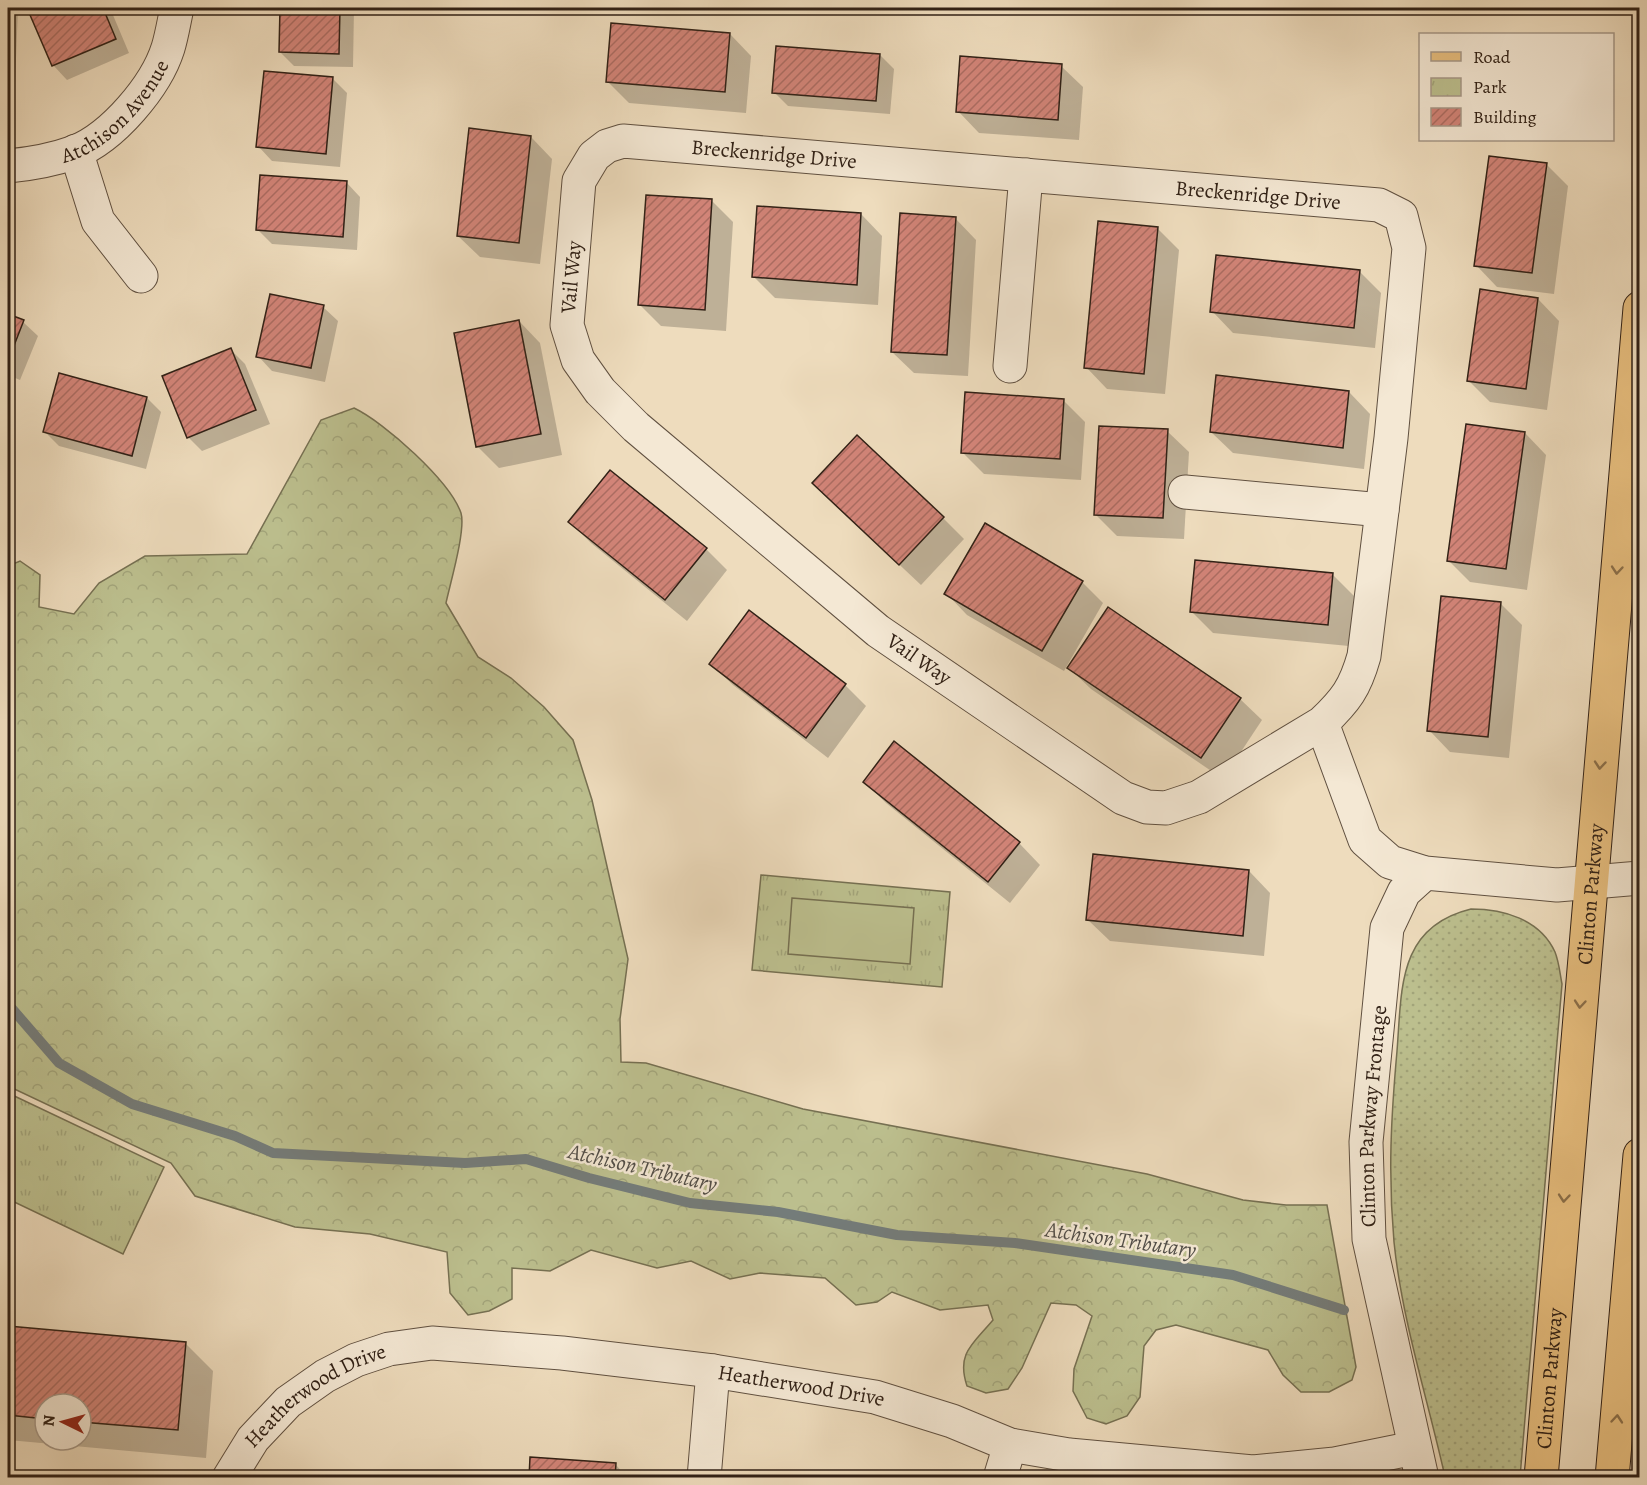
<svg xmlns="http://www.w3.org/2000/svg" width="1647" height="1485" font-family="Alegreya,serif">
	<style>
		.grass { fill: url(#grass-dots); stroke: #767052; stroke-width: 1.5 }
		.forest { fill: url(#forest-crowns); stroke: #767052; stroke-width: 1.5 }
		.park { fill: url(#park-tufts); stroke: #767052; stroke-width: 1.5 }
		.pitch { fill: #bcbf8e; stroke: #767052; stroke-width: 1.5 }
		.shadow { fill: #0003; fill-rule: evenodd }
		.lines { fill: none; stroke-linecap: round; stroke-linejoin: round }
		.stream { stroke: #747c7a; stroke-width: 10 }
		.building { fill: url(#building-hatch); stroke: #312116; stroke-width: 1.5 }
		.minor-casing { stroke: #605040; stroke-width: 35 }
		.major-casing { stroke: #312116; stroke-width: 35 }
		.minor { stroke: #f4e8d4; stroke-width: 33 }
		.major { stroke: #e7be7e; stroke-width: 33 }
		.oneway { stroke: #8c704a }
		.labels { text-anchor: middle; stroke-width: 5; stroke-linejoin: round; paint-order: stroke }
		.street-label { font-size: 21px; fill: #312116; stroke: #f4e8d4 }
		.water-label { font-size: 22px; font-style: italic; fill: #524e48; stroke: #f4e8d4 }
	</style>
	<defs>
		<pattern id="grass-dots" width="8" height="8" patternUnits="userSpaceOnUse" patternTransform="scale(1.5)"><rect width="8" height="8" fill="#bcbf8e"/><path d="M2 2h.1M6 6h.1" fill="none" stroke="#a2a47a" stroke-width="1.8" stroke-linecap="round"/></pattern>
		<pattern id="forest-crowns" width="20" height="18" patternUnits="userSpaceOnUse" patternTransform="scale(1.5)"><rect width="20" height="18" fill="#bcbf8e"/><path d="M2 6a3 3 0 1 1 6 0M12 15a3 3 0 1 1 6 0" fill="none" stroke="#a2a47a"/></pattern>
		<pattern id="park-tufts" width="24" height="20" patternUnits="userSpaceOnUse" patternTransform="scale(1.5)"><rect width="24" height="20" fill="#bcbf8e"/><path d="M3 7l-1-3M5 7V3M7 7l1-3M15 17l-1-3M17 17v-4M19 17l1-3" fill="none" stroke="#a2a47a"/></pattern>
		<pattern id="building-hatch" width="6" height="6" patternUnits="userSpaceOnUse" patternTransform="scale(1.5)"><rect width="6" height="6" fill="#d28478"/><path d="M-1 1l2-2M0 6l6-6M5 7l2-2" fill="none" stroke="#ab6c61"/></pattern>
	</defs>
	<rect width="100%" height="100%" fill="#eedcbd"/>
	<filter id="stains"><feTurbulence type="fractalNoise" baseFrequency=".00333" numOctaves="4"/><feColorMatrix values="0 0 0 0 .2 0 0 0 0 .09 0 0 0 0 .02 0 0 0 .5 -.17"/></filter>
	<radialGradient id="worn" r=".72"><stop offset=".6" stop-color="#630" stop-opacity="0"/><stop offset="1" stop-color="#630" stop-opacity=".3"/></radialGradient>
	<!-- grass -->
	<path class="grass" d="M 1471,909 C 1503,909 1540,919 1555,952 C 1559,962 1560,974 1562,984 L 1520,1477 L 1445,1477 C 1428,1400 1402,1321 1394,1242 C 1388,1174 1391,1118 1397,1051 C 1402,989 1397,927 1471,909 Z"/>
	<!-- forest -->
	<path class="forest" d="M 354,408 C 384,422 450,481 461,513 C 466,530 450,584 446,603 L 478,657 L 511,678 L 544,707 L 573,740 L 592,800 L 628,959 L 620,1019 L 621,1062 L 646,1063 L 803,1109 L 1147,1174 L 1243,1200 L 1286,1205 L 1327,1205 L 1356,1367 L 1352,1380 L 1329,1392 L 1301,1392 L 1283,1375 L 1268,1350 L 1176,1325 L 1156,1330 L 1144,1346 L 1140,1397 L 1127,1416 L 1106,1424 L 1087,1418 L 1073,1391 L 1074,1369 L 1092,1316 L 1076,1305 L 1051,1303 L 1022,1368 L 1008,1389 L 986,1393 L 967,1386 C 956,1353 973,1344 993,1320 L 988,1305 L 940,1310 L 892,1292 L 877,1302 L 856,1305 L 825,1278 L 760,1273 L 730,1279 L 691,1261 L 657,1268 L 591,1250 L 550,1271 L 512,1268 L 512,1299 L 489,1311 L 468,1315 L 450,1293 L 447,1252 L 370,1234 L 295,1227 L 195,1196 L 171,1163 L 8,1086 L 8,566 L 20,561 L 40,575 L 39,607 L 74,614 L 99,583 L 145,556 L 247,554 L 321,420 Z"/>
	<!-- park -->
	<g class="park">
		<polygon points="761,875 950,892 942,987 752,970"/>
		<polygon points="8,1093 164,1167 123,1254 8,1199"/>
	</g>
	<!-- pitch -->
	<polygon class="pitch" points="792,898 914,908 910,964 788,954"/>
	<!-- shadow -->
	<g class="shadow">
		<polygon points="8,8 18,8 15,84 8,84"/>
		<polygon points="28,8 110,8 129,53 67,80 53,65"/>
		<polygon points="281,8 354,8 353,67 294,66 280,52"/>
		<polygon points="730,34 751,56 746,113 629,103 607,81"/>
		<polygon points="880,55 894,69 890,114 788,106 774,92"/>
		<polygon points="1061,66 1083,87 1079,140 979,133 958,111"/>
		<polygon points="333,79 347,93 340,167 272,161 258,146"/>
		<polygon points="531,137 552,159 540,264 480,257 458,236"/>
		<polygon points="1547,165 1568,186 1554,294 1497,287 1476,265"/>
		<polygon points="346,182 360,197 357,250 272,244 258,230"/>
		<polygon points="712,201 733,222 726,331 661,326 640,305"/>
		<polygon points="861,214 882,236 878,305 775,298 754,277"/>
		<polygon points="955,218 976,240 968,376 914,373 892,352"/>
		<polygon points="1157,228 1179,250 1165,394 1107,389 1086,367"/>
		<polygon points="1360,272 1381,293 1375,348 1233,333 1212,311"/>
		<polygon points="1538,299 1559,321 1547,410 1490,402 1468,380"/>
		<polygon points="323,307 338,321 325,382 272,371 258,356"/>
		<polygon points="8,315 23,322 38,336 20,380 8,375"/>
		<polygon points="519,321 540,343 562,455 499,468 477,446"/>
		<polygon points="231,350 245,364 270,424 202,451 188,437"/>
		<polygon points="1349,392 1370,414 1364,469 1233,453 1211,432"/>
		<polygon points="147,398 161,412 146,469 59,446 44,431"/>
		<polygon points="1064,401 1085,422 1081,480 984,474 962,452"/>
		<polygon points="1167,431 1189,452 1184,539 1117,536 1095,514"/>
		<polygon points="1525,433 1546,455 1527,590 1470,582 1449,561"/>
		<polygon points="835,504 943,518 964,539 921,585"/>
		<polygon points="570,522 706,549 727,570 687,621 591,543"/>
		<polygon points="1332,574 1354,596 1349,646 1213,633 1192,612"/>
		<polygon points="1082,582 1103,603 1064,671 967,615 946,593"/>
		<polygon points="1501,604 1522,625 1509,758 1450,752 1429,730"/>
		<polygon points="1109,609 1240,699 1262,720 1223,779 1091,689 1069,668"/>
		<polygon points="711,664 845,685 866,706 828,758 733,685"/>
		<polygon points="865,782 1019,843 1040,865 1010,903 886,803"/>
		<polygon points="1249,871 1270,893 1264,956 1110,941 1088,920"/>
		<path d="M 8,1327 L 185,1343 L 213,1371 L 206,1458 L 8,1440 ZM 45,1404 L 81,1404 L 81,1440 L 45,1440 Z"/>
		<polygon points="615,1464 628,1478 530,1478"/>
	</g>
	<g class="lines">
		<!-- stream -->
		<polyline class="stream" points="8,1004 59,1063 132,1104 235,1136 273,1153 465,1163 526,1159 589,1178 690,1203 778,1212 897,1235 1015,1243 1233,1275 1344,1310"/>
	</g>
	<!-- building -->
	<g class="building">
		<polygon points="27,8 103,8 116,39 52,66"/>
		<polygon points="280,8 340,8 339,54 279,52"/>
		<polygon points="611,23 730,33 725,92 606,82"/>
		<polygon points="776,46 880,54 876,101 772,93"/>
		<polygon points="960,56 1062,64 1058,120 956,112"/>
		<polygon points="264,71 333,77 326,154 256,147"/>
		<polygon points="469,128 531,136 519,243 457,236"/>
		<polygon points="1489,156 1547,163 1532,273 1474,266"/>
		<polygon points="260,175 347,181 343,237 256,230"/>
		<polygon points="646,195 712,199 705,310 638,305"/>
		<polygon points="757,206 861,213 857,285 752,277"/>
		<polygon points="900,213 956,217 947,355 891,352"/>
		<polygon points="1098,221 1158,227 1144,374 1084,368"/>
		<polygon points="1216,255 1360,270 1354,328 1210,312"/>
		<polygon points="1480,289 1538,298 1526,389 1467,381"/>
		<polygon points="270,294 324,305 311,368 256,357"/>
		<polygon points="8,314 24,320 8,361"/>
		<polygon points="519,320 541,434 476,447 454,333"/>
		<polygon points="231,348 256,410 187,438 162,376"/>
		<polygon points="59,373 147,397 132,456 43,432"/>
		<polygon points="1216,375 1349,391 1343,448 1210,432"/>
		<polygon points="965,392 1064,399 1060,459 961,453"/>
		<polygon points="1466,424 1525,432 1506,569 1447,561"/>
		<polygon points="1099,426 1168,429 1163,518 1094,515"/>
		<polygon points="857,435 944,517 899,565 812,483"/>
		<polygon points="610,470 707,548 665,600 568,522"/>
		<polygon points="985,523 1083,581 1042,651 944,594"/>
		<polygon points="1195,560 1333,573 1328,625 1190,612"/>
		<polygon points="1441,596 1501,602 1488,737 1427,731"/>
		<polygon points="1108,607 1241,698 1201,758 1067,668"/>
		<polygon points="749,610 846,684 806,738 709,664"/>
		<polygon points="894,741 1020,842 988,882 863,782"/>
		<polygon points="1093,854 1249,870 1243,936 1086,920"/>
		<polygon points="8,1326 186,1342 178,1430 81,1422 81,1404 45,1404 45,1419 8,1415"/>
		<polygon points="530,1457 616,1463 615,1478 529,1478"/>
	</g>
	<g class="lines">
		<defs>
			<g id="minor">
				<polyline points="76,151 98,221 141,276"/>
				<path id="s1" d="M 8,166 C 30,164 53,160 75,152 C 113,137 156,86 168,48 C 172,35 174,21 177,8"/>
				<polyline points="1010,366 1026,175"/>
				<polyline points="1185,492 1382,510"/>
				<path id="s2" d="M 1322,723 C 1346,700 1355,688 1364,656 L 1391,438 L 1409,248 L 1401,216 L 1379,205 L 623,141 L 607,146 L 594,156 L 579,181 L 567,325 L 578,360 L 600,391 L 636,427 L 878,631 L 1123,798 L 1147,807 L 1166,808 L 1199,797 L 1322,723 L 1365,840 L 1390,862 L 1425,873 L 1557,885 L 1640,878"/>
				<path id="s3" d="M 229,1478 L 253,1439 L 288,1402 L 325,1376 L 356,1360 L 389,1349 L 432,1343 L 562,1353 L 713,1371 L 875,1397 L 952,1421 L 1010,1445 L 1069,1455 L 1253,1472 L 1335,1464 L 1414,1448"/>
				<polyline points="704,1478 713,1371"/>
				<polyline points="1000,1478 1010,1445"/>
				<path id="s4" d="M 1422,1478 L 1369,1239 L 1366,1142 L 1387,928 L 1404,892 L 1425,873"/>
			</g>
			<g id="major">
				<path id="s5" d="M 1541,1478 L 1640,308"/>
				<polyline points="1612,1478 1640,1155"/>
			</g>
		</defs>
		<!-- minor casing -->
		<use href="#minor" class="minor-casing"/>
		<!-- major casing -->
		<use href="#major" class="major-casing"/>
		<!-- minor -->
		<use href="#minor" class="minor"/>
		<!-- major -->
		<use href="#major" class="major"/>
	</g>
	<!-- one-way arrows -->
	<defs><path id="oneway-chevron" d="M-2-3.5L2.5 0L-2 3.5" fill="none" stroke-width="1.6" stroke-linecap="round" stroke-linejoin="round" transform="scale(1.5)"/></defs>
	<g class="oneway">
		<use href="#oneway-chevron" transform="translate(1617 570) rotate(95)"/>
		<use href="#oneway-chevron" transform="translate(1600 765) rotate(95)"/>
		<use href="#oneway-chevron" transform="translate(1580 1004) rotate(95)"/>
		<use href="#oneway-chevron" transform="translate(1564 1198) rotate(95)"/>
		<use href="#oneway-chevron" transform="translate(1617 1419) rotate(-85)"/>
	</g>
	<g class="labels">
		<!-- street labels -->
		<g class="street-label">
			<text dy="7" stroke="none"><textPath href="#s1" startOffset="126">Atchison Avenue</textPath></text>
			<text transform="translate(774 154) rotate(5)" y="7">Breckenridge Drive</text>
			<text transform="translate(1258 195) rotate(5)" y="7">Breckenridge Drive</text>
			<text transform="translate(571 277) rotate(-85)" y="7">Vail Way</text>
			<text dy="7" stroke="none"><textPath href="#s2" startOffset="2006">Vail Way</textPath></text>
			<text dy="7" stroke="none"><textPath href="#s5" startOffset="586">Clinton Parkway</textPath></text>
			<text dy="7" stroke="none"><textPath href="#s4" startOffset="368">Clinton Parkway Frontage</textPath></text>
			<text dy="7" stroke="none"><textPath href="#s5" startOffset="100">Clinton Parkway</textPath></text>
			<text dy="7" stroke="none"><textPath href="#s3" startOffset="627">Heatherwood Drive</textPath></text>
			<text dy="7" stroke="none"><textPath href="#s3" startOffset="123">Heatherwood Drive</textPath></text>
		</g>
		<!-- water labels -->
		<g class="water-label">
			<text transform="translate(643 1167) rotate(13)" y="8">Atchison Tributary</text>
			<text transform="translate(1121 1239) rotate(8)" y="8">Atchison Tributary</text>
		</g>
	</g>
	<!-- margin -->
	<rect width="1647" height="1485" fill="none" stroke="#eedcbd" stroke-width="30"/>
	<rect x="9" y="9" width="1629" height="1467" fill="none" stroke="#312116" stroke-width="3"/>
	<rect x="15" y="15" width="1617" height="1455" fill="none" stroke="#312116" stroke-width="1.5"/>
	<!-- legend -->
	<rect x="1419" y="33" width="195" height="108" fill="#f4e8d4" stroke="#a69888" stroke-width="1.5"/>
	<rect x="1431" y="52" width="30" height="9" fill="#e7be7e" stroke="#a69888" stroke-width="1.5"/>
	<text x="1473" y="63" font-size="18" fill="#312116">Road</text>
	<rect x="1431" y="78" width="30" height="18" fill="url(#park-tufts)" stroke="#a69888" stroke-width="1.5"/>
	<text x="1473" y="93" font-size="18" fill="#312116">Park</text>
	<rect x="1431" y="108" width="30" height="18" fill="url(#building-hatch)" stroke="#a69888" stroke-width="1.5"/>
	<text x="1473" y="123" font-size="18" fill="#312116">Building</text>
	<!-- north arrow -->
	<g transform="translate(63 1422) rotate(275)"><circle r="28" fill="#f4e8d4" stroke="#a69888" stroke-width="1.5"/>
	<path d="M0-4.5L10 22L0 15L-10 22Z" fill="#8f2418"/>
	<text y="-9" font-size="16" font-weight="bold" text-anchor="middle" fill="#312116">N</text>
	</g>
	<rect width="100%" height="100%" filter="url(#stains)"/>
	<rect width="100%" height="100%" fill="url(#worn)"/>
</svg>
